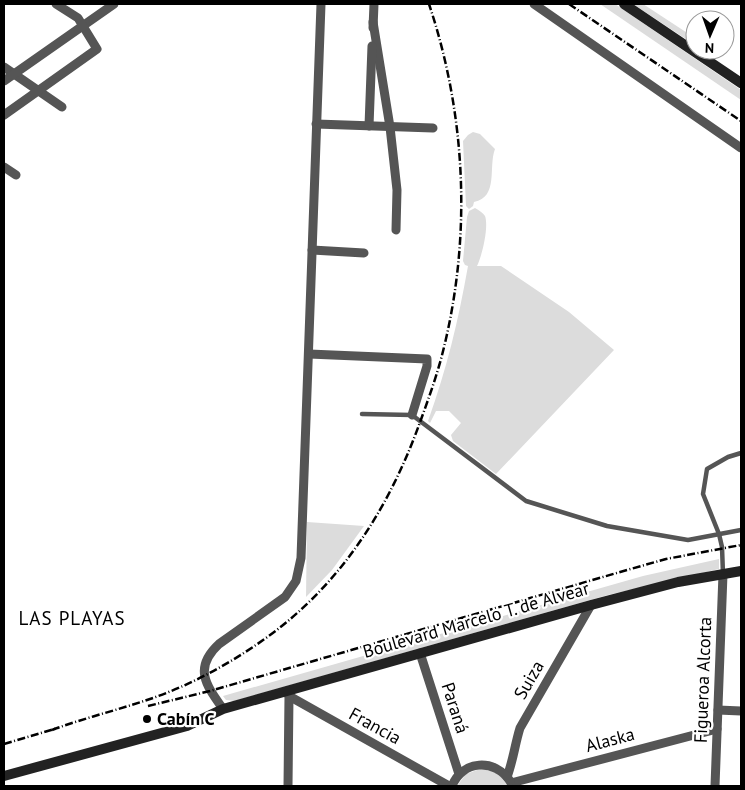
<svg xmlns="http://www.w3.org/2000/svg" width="745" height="790" font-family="'PT Sans',sans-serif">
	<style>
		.green { fill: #dcdcdc }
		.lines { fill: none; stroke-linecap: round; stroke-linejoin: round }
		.service { stroke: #555; stroke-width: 4.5 }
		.minor { stroke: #555; stroke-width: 9 }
		.secondary { stroke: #222; stroke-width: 10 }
		.rail { stroke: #000; stroke-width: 2.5; stroke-dasharray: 8 2.5 1 2.5; stroke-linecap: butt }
		.poi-dot { fill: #000; stroke: #fff; stroke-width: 2 }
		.labels { text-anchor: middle; stroke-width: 4.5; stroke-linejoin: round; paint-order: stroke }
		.street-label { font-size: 18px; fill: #000; stroke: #fff }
		.poi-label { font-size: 18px; font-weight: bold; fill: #000; stroke: #fff; text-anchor: start }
		.neighbourhood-label { font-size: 19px; letter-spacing: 1px; fill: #000; stroke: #fff }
	</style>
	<rect width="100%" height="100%" fill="#fff"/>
	<!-- green -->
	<g class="green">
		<polygon points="600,4 615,4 741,90 741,100"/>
		<polygon points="633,4 643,4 695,38 695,45"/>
		<path d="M 473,132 L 480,134 L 495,149 C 488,167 499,197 474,202 L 473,206 L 469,209 L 466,206 L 463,141 L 468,135 Z"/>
		<path d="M 475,208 C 479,210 483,213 485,216 C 489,227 482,256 477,266 L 501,266 L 569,312 L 614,350 L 496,474 L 453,441 L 451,435 L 461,423 L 449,411 L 436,411 L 430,423 L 428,421 C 447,368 458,322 468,266 L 465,265 L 463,261 L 467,217 L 469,211 Z"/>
		<polygon points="307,522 364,526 332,570 306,597"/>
		<polygon points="719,559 719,569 608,595 234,701 226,700 223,696 643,576"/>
		<path d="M 480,769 C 493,770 502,774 508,786 L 457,786 L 466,774 Z"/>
	</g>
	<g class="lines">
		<!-- service -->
		<g class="service">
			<polyline points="362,414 412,415 526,501 607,526 688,540 741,530"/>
			<polyline points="723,574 722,547 719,534 703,494 707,469 728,457 741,453"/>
		</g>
		<!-- minor -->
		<g class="minor">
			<polyline points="534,4 741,148"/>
			<polyline points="373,22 390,127 397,190 396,230"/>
			<polyline points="373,28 374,4"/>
			<polyline points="4,67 62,107"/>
			<polyline points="4,81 114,4"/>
			<polyline points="4,115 97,49 78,18 56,4"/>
			<polyline points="316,124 433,128"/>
			<polyline points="369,126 372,46"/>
			<polyline points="4,167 16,175"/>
			<polyline points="312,250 364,253"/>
			<polyline points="309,354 427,359 427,366 412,415"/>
			<polyline points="420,653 459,774"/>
			<polyline points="287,691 289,696 449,786"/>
			<path d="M 223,709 C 206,685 193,668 219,644 L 285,597 L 296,581 L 301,558 L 321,4"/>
			<polyline points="718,710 741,711"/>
			<path d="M 507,777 C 513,761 515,744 520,728 L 591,605"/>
			<polyline points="511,783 717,729"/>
			<polyline points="288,786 289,696"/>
			<path d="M 452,786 C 462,760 495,758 510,781"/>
			<polyline points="715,786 723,574"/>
		</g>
		<!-- secondary -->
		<g class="secondary">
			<polyline points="624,4 741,83"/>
			<polyline points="4,776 187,726 223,709 591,605 678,582 741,571"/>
		</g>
		<!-- rail -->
		<g class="rail">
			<polyline points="569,4 741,121"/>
			<polyline points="148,706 210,691 627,570 666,559 741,545"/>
			<path d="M 52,730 C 84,718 118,710 150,699 C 191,685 231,663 266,638 C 340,585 388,510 419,425 C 427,403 435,381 441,359 C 472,242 467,118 429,4"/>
			<polyline points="4,744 58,728"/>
		</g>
	</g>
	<!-- markers -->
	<circle class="poi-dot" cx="147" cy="719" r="5"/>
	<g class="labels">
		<!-- street labels -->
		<g class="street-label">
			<text transform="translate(476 620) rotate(-16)" y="6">Boulevard Marcelo T. de Alvear</text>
			<text transform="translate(529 680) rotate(-60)" y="6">Suiza</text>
			<text transform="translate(703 680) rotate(-88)" y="6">Figueroa Alcorta</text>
			<text transform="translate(455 708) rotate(72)" y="6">Paraná</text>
			<text transform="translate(375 726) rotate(29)" y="6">Francia</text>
			<text transform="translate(610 740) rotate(-15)" y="6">Alaska</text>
		</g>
		<!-- poi labels -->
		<g class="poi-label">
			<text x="157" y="725">Cabín C</text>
		</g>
		<!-- neighbourhood labels -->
		<g class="neighbourhood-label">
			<text x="72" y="625">LAS PLAYAS</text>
		</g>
	</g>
	<!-- border -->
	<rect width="745" height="790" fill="none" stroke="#000000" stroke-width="10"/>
	<!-- north arrow -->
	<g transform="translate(710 35) rotate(182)"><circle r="24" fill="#ffffff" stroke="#999999"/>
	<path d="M0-4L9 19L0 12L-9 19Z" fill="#000000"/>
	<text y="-8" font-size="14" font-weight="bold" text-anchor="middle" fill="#000000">N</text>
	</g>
</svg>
